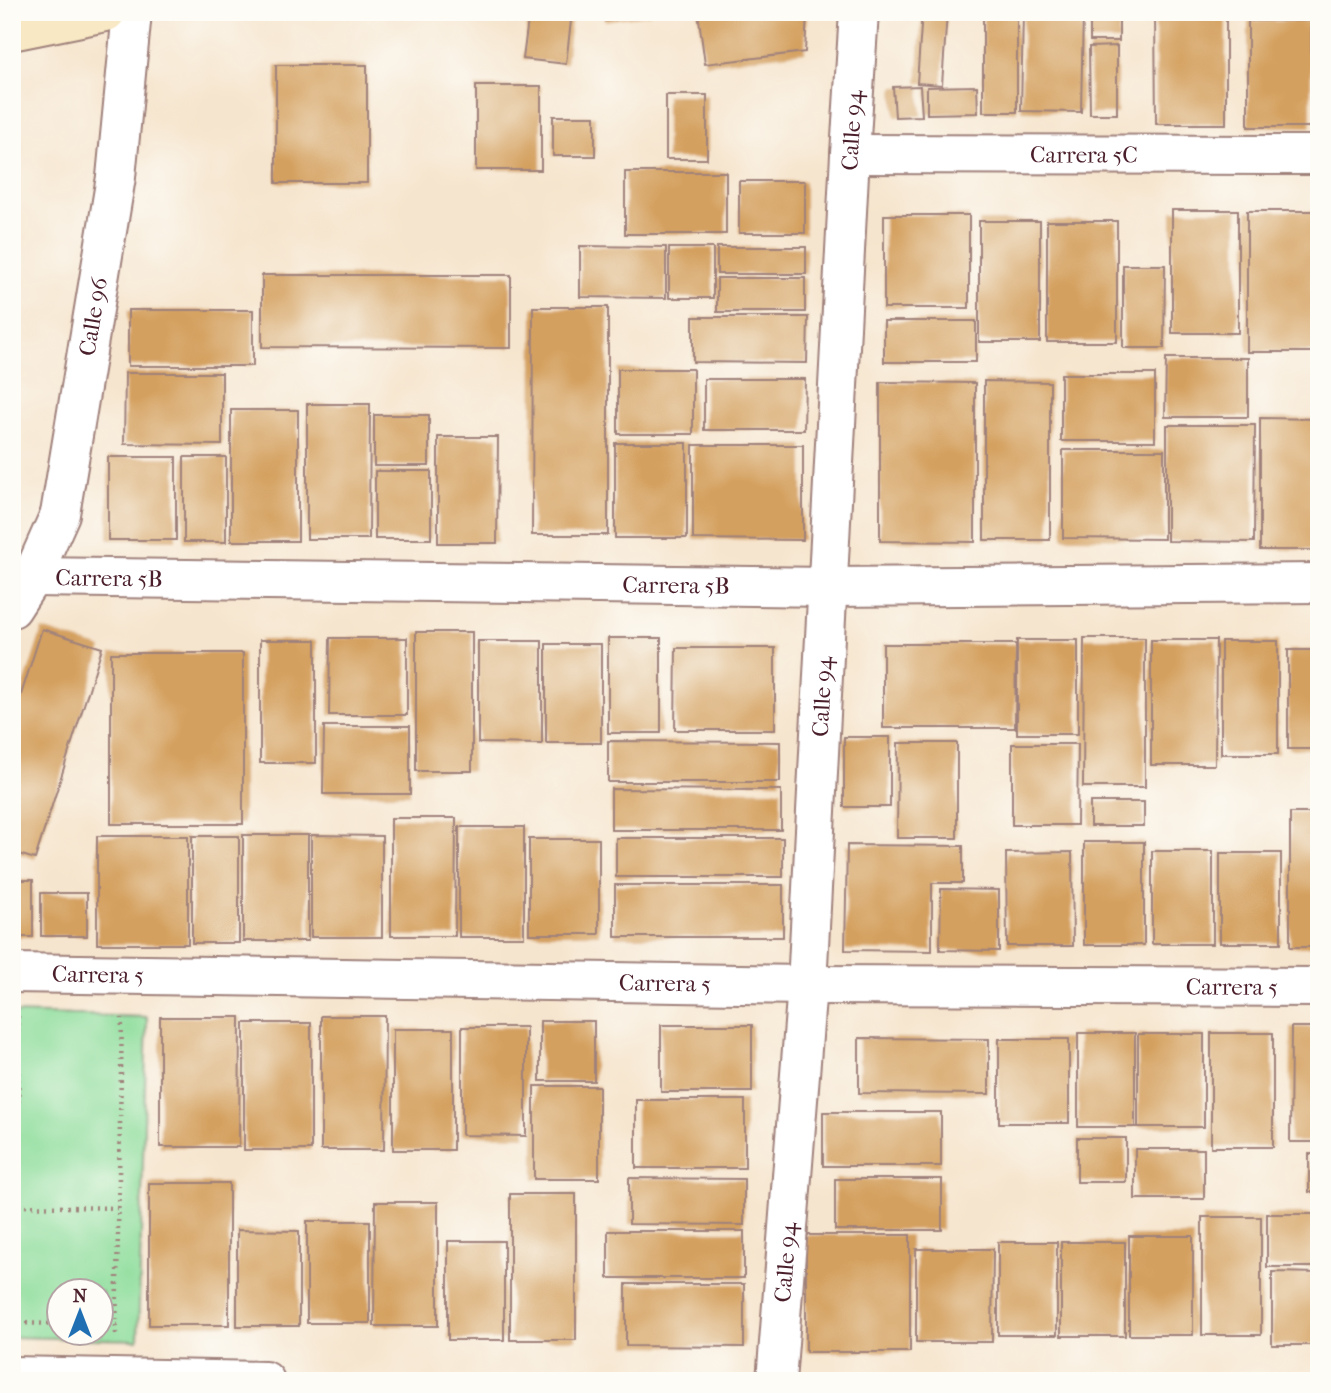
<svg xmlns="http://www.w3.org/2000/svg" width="1331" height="1393" font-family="'IM FELL French Canon',serif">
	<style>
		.green { fill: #8edd9b; stroke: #6c7e63; stroke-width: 2; fill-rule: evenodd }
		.building { fill: #d4a05f }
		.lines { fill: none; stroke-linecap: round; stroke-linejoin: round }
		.minor-casing { stroke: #a0827c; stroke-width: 42 }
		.secondary-casing { stroke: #a0827c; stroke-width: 42 }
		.path { stroke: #a0827c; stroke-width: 4.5; stroke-dasharray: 2 5; stroke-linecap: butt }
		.minor { stroke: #fff; stroke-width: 38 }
		.secondary { stroke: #f8e8c3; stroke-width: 38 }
		.labels { text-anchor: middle; stroke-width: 6; stroke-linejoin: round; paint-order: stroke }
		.street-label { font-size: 23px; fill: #4a1f2b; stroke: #fdfcf7 }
	</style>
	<rect width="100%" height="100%" fill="#fdfcf7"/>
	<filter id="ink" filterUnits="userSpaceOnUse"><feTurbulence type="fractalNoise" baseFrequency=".0143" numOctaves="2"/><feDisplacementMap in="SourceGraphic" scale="14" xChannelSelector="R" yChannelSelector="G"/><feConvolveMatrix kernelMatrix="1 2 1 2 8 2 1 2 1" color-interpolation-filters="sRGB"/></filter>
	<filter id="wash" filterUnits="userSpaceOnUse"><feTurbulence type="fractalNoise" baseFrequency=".00686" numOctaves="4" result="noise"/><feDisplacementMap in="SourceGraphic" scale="28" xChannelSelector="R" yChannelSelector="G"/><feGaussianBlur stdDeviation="1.57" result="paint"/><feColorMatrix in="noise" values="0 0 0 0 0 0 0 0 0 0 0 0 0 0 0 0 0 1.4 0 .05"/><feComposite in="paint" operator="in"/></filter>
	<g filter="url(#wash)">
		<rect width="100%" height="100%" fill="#f6e5ce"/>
		<!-- green -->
		<path class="green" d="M 12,1013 L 147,1017 L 138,1340 L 12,1337 ZM 60,1292 L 102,1292 L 102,1334 L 60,1334 Z"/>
		<g id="blocks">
			<!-- building -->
			<g class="building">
				<polygon points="529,12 572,12 566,64 523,59"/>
				<polygon points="604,12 650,12 650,14 605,21"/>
				<polygon points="698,12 807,12 805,52 705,64"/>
				<polygon points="922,12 947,12 942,85 917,83"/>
				<rect x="983" y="12" width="34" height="100"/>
				<polygon points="1023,12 1083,12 1081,112 1021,111"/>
				<rect x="1090" y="12" width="29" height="29"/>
				<polygon points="1155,12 1175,12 1175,16 1226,16 1226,124 1156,124"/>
				<rect x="1248" y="21" width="63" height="106"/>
				<polygon points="1117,46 1117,114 1090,114 1089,47"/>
				<rect x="276" y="65" width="91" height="118"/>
				<rect x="476" y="86" width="65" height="84"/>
				<polygon points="920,86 922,116 895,117 893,87"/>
				<polygon points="977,86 978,113 927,114 927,87"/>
				<rect x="666" y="95" width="41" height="64"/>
				<rect x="553" y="116" width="42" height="40"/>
				<rect x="625" y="172" width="101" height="62"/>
				<rect x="739" y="181" width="66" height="52"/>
				<rect x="1172" y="210" width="66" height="123"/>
				<rect x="1247" y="211" width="72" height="141"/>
				<rect x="884" y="215" width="85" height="93"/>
				<rect x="979" y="221" width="61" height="121"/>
				<rect x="1047" y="221" width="70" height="121"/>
				<polygon points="580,246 666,247 666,298 580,297"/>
				<rect x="717" y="247" width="89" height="27"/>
				<rect x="669" y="248" width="44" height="50"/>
				<polygon points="1123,265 1165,265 1164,348 1123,348"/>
				<polygon points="262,275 511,275 511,348 262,347"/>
				<rect x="717" y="278" width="88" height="34"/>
				<polygon points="533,307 608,307 608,535 532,535"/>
				<rect x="128" y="310" width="125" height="56"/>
				<polygon points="693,317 808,317 807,363 693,362"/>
				<rect x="884" y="321" width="92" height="41"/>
				<polygon points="1166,358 1248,358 1248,417 1165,417"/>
				<rect x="618" y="369" width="75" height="65"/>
				<polygon points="125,373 222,373 222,445 124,444"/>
				<rect x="1061" y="374" width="94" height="67"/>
				<polygon points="704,379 805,379 804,430 704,430"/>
				<polygon points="984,381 1050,382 1050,540 984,540"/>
				<polygon points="880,382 975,383 975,542 880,541"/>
				<polygon points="307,404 370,404 369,539 307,539"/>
				<rect x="231" y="410" width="67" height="131"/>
				<rect x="374" y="415" width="55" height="51"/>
				<polygon points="1260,418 1319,419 1319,550 1260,550"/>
				<polygon points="1167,425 1255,425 1254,542 1167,541"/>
				<polygon points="438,437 498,437 497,543 438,543"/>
				<rect x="615" y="443" width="72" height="95"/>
				<polygon points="693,445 803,445 803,540 693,539"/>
				<polygon points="1063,450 1164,450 1164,539 1063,538"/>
				<rect x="108" y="457" width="68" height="83"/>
				<rect x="184" y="457" width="42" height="85"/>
				<rect x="375" y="471" width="56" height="68"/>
				<polygon points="42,629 102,648 35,859 12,852 12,723"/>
				<rect x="416" y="632" width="56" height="139"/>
				<polygon points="330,638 407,638 407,715 329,715"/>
				<rect x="608" y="638" width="53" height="95"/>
				<polygon points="1084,638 1145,638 1145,787 1083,787"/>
				<rect x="260" y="640" width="56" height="123"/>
				<rect x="1017" y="640" width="61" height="94"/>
				<polygon points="1151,640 1216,640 1215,765 1151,765"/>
				<polygon points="478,641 542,641 542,744 478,743"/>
				<rect x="1221" y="641" width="57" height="113"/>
				<rect x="546" y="644" width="55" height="99"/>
				<polygon points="883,644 1016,644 1015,728 883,728"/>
				<polygon points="676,648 775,648 775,730 675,730"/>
				<rect x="1288" y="650" width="31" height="99"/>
				<rect x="111" y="653" width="132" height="171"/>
				<polygon points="324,726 410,726 410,794 323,794"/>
				<rect x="844" y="737" width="46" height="70"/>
				<polygon points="608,741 780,742 780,782 608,782"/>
				<polygon points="898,743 957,743 957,838 897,838"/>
				<polygon points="1012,744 1078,744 1077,825 1012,825"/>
				<polygon points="611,789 781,790 781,830 611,830"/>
				<rect x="1090" y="802" width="54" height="24"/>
				<rect x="1290" y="813" width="29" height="134"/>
				<polygon points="391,818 456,818 455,936 391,936"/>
				<rect x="459" y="827" width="65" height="110"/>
				<rect x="243" y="835" width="65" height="106"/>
				<polygon points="311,835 382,836 382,937 311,937"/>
				<rect x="97" y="836" width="91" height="108"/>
				<rect x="192" y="836" width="47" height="107"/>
				<rect x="616" y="838" width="167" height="39"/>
				<rect x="529" y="839" width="70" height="95"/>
				<rect x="1084" y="842" width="60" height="103"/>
				<polygon points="847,845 963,846 963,883 932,883 932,951 845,950"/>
				<rect x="1152" y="851" width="61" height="93"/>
				<polygon points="1072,852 1073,946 1007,946 1006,853"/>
				<rect x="1220" y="853" width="61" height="90"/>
				<rect x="12" y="880" width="21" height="57"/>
				<rect x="615" y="885" width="168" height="52"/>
				<polygon points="941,889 999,890 999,951 940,950"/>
				<rect x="41" y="893" width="46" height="43"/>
				<polygon points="321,1016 385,1016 384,1150 321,1150"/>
				<polygon points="160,1017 240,1017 239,1147 160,1147"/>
				<rect x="540" y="1021" width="54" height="60"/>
				<rect x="244" y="1023" width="67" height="127"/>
				<rect x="661" y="1025" width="91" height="67"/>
				<polygon points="462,1027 526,1027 526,1136 462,1135"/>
				<polygon points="1291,1027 1319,1027 1319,1142 1290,1142"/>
				<rect x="393" y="1029" width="60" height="121"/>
				<rect x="1078" y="1033" width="57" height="94"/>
				<rect x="1211" y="1033" width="62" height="114"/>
				<rect x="1138" y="1034" width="66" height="93"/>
				<polygon points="859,1038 989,1039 989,1094 859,1093"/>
				<rect x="999" y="1039" width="70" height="84"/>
				<rect x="534" y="1086" width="65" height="93"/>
				<rect x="636" y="1100" width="109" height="68"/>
				<rect x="823" y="1112" width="118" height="54"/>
				<rect x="1077" y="1138" width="49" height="44"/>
				<rect x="1135" y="1149" width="69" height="50"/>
				<rect x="1309" y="1154" width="10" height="38"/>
				<polygon points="629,1178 744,1179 744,1225 629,1224"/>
				<rect x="835" y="1179" width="107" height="51"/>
				<rect x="149" y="1183" width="80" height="142"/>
				<rect x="510" y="1194" width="66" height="146"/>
				<polygon points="375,1202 438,1202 438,1326 374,1326"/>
				<rect x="1267" y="1214" width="52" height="53"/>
				<rect x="1202" y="1217" width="59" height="118"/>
				<rect x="307" y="1221" width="63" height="102"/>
				<polygon points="237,1230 299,1231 299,1326 237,1326"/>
				<rect x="608" y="1231" width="136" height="47"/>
				<rect x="806" y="1235" width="104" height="117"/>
				<rect x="1129" y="1236" width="64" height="99"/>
				<rect x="448" y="1241" width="56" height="99"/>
				<rect x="998" y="1242" width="59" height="93"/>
				<rect x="1061" y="1242" width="64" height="94"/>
				<polygon points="916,1249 993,1249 992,1342 916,1342"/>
				<polygon points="1272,1272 1319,1273 1319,1345 1272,1345"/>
				<polygon points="626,1284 744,1284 744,1347 626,1346"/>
			</g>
		</g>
	</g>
	<g filter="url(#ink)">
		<use href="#blocks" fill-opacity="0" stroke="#a0827c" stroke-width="2"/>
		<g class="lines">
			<defs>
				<g id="minor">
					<path id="s1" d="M 850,154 L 1319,155"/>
					<path id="s2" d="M 32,577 L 829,587 L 1319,583"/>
					<path id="s3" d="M 12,608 L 32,577 L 60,514 L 116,177 L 132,12"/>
					<path id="s4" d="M 12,973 L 807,985 L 1319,987"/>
					<polyline points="12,1376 265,1381"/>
					<path id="s5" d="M 776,1381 L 807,985 L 850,154 L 859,12"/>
				</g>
				<polyline id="secondary" points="12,31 106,12"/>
			</defs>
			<!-- minor casing -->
			<use href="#minor" class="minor-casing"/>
			<!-- secondary casing -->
			<use href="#secondary" class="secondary-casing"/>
			<!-- path -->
			<g class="path">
				<polyline points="18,1016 19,1206 117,1208"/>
				<polyline points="12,1323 60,1324"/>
				<polyline points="102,1325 117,1325"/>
				<polyline points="116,1334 122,1018"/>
			</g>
			<!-- minor -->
			<use href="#minor" class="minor"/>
			<!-- secondary -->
			<use href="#secondary" class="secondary"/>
		</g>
	</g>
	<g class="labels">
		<!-- street labels -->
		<g class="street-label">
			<text dy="8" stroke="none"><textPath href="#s5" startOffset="1253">Calle 94</textPath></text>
			<text dy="8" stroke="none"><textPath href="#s1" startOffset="234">Carrera 5C</textPath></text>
			<text dy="8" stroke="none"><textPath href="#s3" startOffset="306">Calle 96</textPath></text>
			<text dy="8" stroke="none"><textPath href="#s2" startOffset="77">Carrera 5B</textPath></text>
			<text dy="8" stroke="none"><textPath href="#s2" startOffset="644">Carrera 5B</textPath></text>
			<text dy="8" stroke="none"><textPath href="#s5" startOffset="686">Calle 94</textPath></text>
			<text dy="8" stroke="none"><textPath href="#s4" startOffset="86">Carrera 5</textPath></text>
			<text dy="8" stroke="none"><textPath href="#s4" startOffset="653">Carrera 5</textPath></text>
			<text dy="8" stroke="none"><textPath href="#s4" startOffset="1220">Carrera 5</textPath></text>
			<text dy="8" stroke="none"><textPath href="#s5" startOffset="119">Calle 94</textPath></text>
		</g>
	</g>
	<!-- margin -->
	<rect width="1331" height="1393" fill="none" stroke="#fdfcf7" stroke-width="42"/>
	<!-- north arrow -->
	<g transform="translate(80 1312)"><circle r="33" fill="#fdfcf7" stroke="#b5a4a5" stroke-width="2"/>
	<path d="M0-5L12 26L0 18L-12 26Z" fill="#1f6fb2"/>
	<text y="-10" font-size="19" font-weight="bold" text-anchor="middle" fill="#4a1f2b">N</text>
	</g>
</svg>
